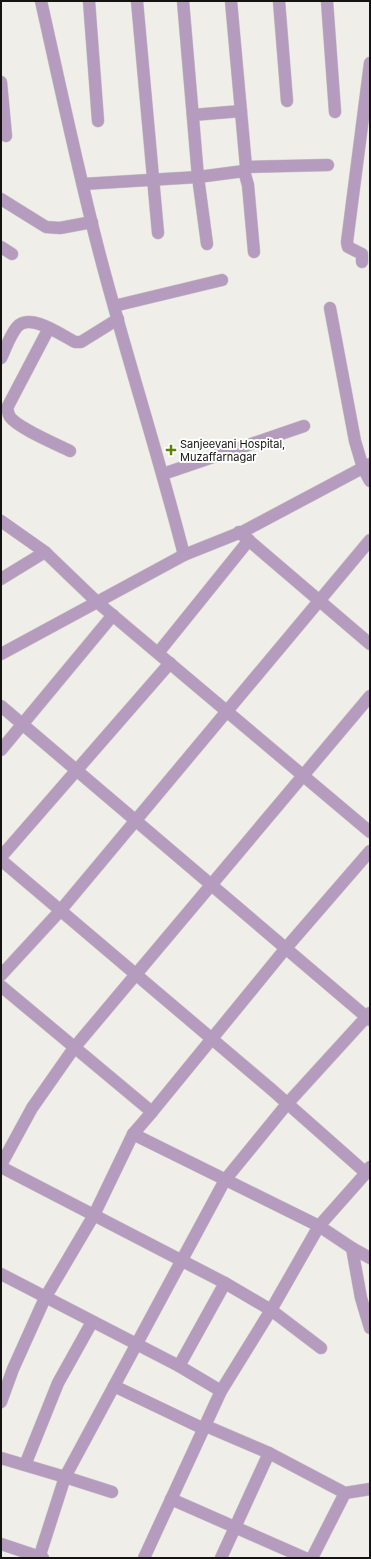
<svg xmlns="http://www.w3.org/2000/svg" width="371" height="1559" font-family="Inter,sans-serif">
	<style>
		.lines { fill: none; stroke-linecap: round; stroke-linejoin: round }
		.minor-casing { stroke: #cccbc6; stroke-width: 13 }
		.tertiary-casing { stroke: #cccbc6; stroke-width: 13 }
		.minor { stroke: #b59cbf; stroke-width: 12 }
		.tertiary { stroke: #b59cbf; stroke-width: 12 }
		.poi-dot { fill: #5f8300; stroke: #fff; stroke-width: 1.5 }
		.labels { text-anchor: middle; stroke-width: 4; stroke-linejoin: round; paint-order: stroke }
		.poi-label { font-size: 11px; fill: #131311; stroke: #fff; text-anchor: start }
	</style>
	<rect width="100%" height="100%" fill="#efeee9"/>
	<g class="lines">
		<defs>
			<g id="minor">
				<path d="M 41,1 C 59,81 76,161 96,240 C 123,346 157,449 184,555"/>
				<polyline points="89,1 98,121"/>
				<polyline points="137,1 158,233"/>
				<polyline points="183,1 198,177 207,244"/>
				<polyline points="279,1 287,101"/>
				<polyline points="327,1 335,112"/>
				<polyline points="1,82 6,136"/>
				<polyline points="193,115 241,111"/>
				<polyline points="246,167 328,165"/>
				<polyline points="244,171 248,185 254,252"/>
				<polyline points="83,184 198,177 244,171 246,167 231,1"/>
				<polyline points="1,199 46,227 60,228 92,222"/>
				<polyline points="1,247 12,254"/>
				<polyline points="362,262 362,254 348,247 347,242 370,63"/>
				<polyline points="114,306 222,280"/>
				<polyline points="330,308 355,441 363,468 370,481"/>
				<path d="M 49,328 L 7,408 C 8,411 8,414 10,417 C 18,428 56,444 70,451"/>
				<path d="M 1,358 C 6,348 10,335 17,327 C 30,312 61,335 75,342 L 81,342 L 118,319"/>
				<polyline points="163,474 304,426"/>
				<polyline points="239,532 370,644"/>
				<polyline points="1,579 45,552"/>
				<polyline points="158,653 249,540"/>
				<polyline points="1,706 370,1020"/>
				<polyline points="1,750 113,615"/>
				<polyline points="1,857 170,663"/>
				<polyline points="1,860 271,1089 366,1173 370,1167"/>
				<polyline points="1,975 60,911 370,540"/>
				<polyline points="1,986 152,1112 286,948 370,851"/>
				<polyline points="133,1134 319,1226 352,1248"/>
				<polyline points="1,1165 32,1108 74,1048 370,696"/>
				<polyline points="1,1167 225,1283 179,1366 1,1274"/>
				<polyline points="370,1258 352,1248 361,1298 370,1328"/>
				<polyline points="225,1283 271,1310 319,1226 366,1173"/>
				<polyline points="179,1366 221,1391"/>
				<polyline points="114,1386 204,1429"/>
				<polyline points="1,1402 13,1369 45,1298 94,1215 133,1134 152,1112"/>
				<polyline points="206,1426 269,1453 345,1493 370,1489"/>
				<polyline points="1,1458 65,1477 225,1180 287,1104 370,1013"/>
				<polyline points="25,1465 58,1383 92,1322"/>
				<polyline points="171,1499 305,1558"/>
				<polyline points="1,1544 43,1558"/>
				<polyline points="39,1558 65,1477 112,1492"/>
				<polyline points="144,1558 221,1391 271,1310 321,1348"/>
				<polyline points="221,1558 269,1453"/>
				<polyline points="312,1558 345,1493"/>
			</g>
			<g id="tertiary">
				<polyline points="1,521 45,552 97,602 370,832"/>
				<polyline points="1,654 184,555 244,531 370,464"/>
			</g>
		</defs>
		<!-- minor casing -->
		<use href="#minor" class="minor-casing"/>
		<!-- tertiary casing -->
		<use href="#tertiary" class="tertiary-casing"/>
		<!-- minor -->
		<use href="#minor" class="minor"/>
		<!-- tertiary -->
		<use href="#tertiary" class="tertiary"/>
	</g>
	<!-- markers -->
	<path class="poi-dot" d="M169 444h4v4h4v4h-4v4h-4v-4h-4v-4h4z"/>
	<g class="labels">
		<!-- poi labels -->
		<g class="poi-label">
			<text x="180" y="448">Sanjeevani Hospital,<tspan x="180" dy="13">Muzaffarnagar</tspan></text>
		</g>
	</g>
	<!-- border -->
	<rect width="371" height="1559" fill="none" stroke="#131311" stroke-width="4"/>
</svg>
